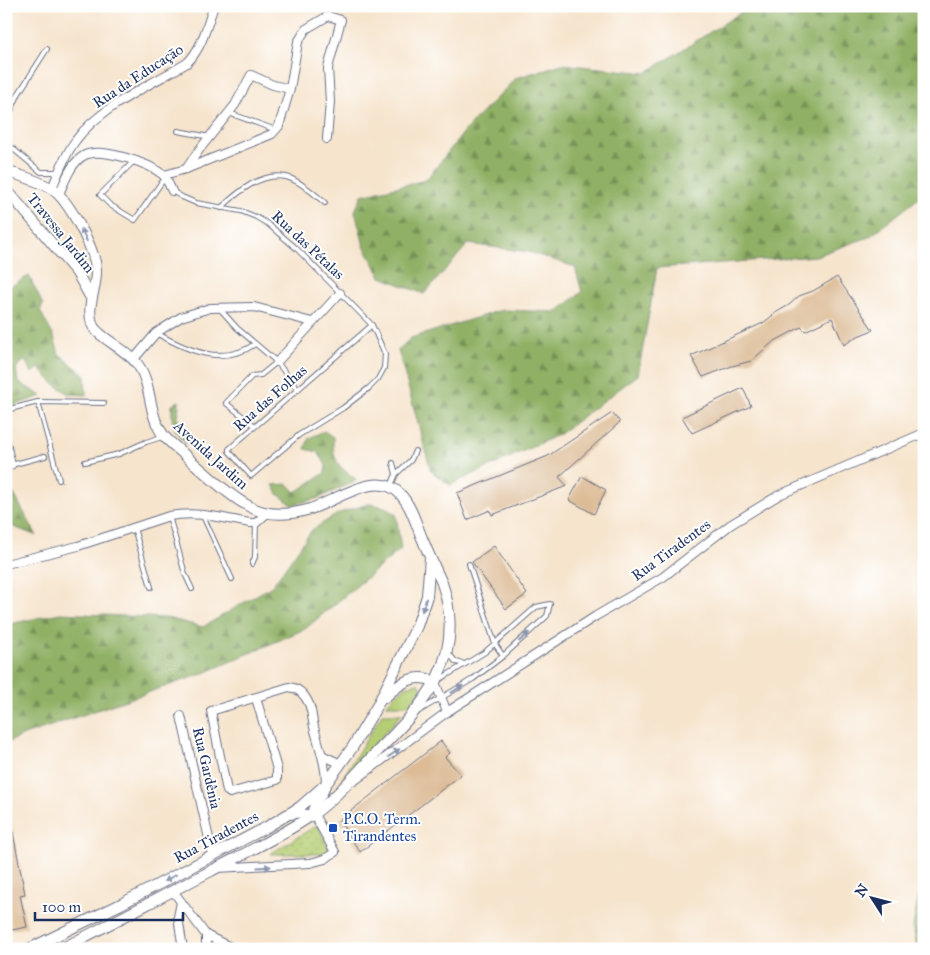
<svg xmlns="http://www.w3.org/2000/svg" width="930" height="955" font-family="'IM FELL Great Primer',serif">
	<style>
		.green { fill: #b5ce73; stroke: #687e68 }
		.forest { fill: url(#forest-firs); stroke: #567062 }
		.park { fill: url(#park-dots); stroke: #687e68 }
		.building { fill: #dcbb95 }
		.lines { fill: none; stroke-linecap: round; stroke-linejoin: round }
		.service-casing { stroke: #686e84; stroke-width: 6 }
		.minor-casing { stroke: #686e84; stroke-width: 10 }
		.tertiary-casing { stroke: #686e84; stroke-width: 12 }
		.service { stroke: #fff; stroke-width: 4 }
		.minor { stroke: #fff; stroke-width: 8 }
		.tertiary { stroke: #fff; stroke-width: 10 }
		.oneway { fill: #8d97ae }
		.transit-dot { fill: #1a4fb4; stroke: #fff; stroke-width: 2 }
		.labels { text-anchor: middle; stroke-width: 4; stroke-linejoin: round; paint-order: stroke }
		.street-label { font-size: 15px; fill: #1b2f5e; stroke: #fff }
		.transit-label { font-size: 15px; fill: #164399; stroke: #fff; text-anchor: start }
	</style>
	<defs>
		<pattern id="forest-firs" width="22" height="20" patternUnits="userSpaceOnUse" patternTransform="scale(1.25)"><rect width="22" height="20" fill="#90b165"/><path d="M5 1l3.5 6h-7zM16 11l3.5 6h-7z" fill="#759056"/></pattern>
		<pattern id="park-dots" width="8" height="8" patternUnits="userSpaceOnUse" patternTransform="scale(1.25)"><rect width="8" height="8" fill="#b5ce73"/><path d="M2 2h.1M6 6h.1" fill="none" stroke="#9bb166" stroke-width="1.8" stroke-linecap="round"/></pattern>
	</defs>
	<rect width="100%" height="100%" fill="#fff"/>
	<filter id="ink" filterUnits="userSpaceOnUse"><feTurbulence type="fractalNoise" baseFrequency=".02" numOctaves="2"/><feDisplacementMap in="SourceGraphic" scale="10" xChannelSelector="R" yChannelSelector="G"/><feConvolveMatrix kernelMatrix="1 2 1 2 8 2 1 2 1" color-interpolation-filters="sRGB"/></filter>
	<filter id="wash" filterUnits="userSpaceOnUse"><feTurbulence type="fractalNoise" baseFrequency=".0096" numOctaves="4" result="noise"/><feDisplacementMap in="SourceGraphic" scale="20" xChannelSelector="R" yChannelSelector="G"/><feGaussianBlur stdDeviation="1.12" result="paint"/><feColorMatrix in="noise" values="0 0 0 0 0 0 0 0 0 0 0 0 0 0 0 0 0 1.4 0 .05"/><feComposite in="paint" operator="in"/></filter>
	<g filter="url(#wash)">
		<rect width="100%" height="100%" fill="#f6e4cc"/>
		<!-- green -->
		<g class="green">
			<path d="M 419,683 L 422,689 L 409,705 L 386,705 C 396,695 404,684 419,683 Z"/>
			<polygon points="382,714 402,714 340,782"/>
		</g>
		<!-- forest -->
		<g class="forest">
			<polygon points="751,6 924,6 924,194 869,237 816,256 657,268 638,375 558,435 450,485 431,471 398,350 411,338 502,310 557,312 582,292 575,267 529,252 468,244 424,294 381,277 364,246 355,211 362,195 426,180 468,127 516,78 562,64 646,73"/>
			<polygon points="29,276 43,305 40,311 54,337 59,354 85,375 86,395 69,394 53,383 39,368 32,373 25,360 16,368 18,382 42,396 6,408 6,346 12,342 11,322 6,316 6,289"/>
			<path d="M 179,401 L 178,420 L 190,437 L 189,445 C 174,434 171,424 172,405 Z"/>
			<path d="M 324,431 L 333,437 C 333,462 337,465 357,480 L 319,498 L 292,505 L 278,494 L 273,485 L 288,484 L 296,492 L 325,473 L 326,465 L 318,452 L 305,449 L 309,438 Z"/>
			<polygon points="6,480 37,536 6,524"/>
			<polygon points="369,504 385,507 396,514 401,549 305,629 202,674 24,735 6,743 6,625 60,613 167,618 203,627 272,586 312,530 339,513"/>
			<polygon points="924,870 924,949 917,949 913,926"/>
		</g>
		<!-- park -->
		<polygon class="park" points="317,825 332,854 270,854"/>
		<g id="blocks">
			<!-- building -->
			<g class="building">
				<polygon points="837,277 873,330 858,336 844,345 832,318 805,331 801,327 773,342 751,361 732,366 703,377 691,356 763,323 777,312 789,305 799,296 813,291"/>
				<polygon points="743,388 751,406 692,433 682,417"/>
				<polygon points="612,413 620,422 559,477 567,486 492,515 490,510 467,520 457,493 548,456"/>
				<polygon points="582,476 606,490 594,514 569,500"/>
				<polygon points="494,546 527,594 506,609 472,562"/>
				<polygon points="441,741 450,753 445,757 461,775 360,852 339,820"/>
				<polygon points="6,817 10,817 25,894 20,895 27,927 12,930 6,900"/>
			</g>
		</g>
	</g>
	<g filter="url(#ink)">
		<use href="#blocks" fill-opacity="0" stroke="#686e84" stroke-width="1"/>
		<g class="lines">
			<defs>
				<g id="service">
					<polyline points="229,113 276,130"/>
					<polyline points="6,122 19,93 47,49"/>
					<polyline points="178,131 210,137"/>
					<polyline points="6,143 41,172 59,172"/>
					<polyline points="134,161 100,195 110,205 135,220 161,183 166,179"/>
					<polyline points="172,191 182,197 196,203 241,211 256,217 268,224 297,249 372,325 385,354 384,368 378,379 369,388 343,408 299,435 251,476 229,451 229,449 372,325"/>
					<path d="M 221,208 C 238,192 261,172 286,177 C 299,180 316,195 325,203"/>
					<polyline points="220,309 237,328 277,362 298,390"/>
					<path d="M 156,333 C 187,350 222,367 255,344"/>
					<polyline points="38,402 59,480"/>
					<polyline points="6,410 38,402 104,403"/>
					<polyline points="255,426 226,403 252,376 261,375 277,362"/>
					<polyline points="85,462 119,454 146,442 162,437"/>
					<polyline points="393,463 396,474"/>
					<polyline points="11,465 45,456"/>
					<polyline points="391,486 396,474 411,460 415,451"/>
					<polyline points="169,516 185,574 192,589"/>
					<polyline points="203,516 232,579"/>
					<polyline points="134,528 151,587"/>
					<polyline points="252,564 255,557 256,523"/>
					<polyline points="469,564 495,644 503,656"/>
					<polyline points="449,654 456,662 465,664"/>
					<polyline points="419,711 473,679 503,656 547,616 550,604 536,607 485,652 439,680"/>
				</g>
				<g id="minor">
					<polyline points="186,169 199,150 235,105 251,75 273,85 290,89"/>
					<polyline points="164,175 186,169 272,134 279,126 290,89 298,42 306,29 328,16 341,20 328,68 330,102 327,139"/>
					<path d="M 52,188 C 59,172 65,154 76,140 C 100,107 152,84 187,63 C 203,47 206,27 214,6"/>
					<path d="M 59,194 C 65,181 71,162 85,155 C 102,147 148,163 162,174 C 167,178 169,185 172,191"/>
					<polyline points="134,359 156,333 181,317 210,308 254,307 312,322"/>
					<polyline points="277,362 340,293"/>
					<polyline points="6,443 11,465"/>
					<path d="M 6,564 L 78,546 L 169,516 C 199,511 220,518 250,523 L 256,523 L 267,513"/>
					<polyline points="435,682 447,712"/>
					<polyline points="181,716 213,856"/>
					<polyline points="322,755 341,764"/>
					<polyline points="354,781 447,712 596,616 663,577 730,525 779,495 924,433"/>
					<polyline points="290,815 301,813 312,815"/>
					<path d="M 217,868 L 310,863 L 325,859 L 335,852 L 312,811 C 313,802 323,798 325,788 C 329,773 318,743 314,727 C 312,719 312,711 309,704 C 305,695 299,688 289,687 L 211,711 L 227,791 L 230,793 L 277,780 L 277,769 L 256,698"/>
					<polyline points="173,891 206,935 206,949"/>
					<polyline points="181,902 178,917 183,949"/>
					<polyline points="206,935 234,949"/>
				</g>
				<g id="tertiary">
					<path d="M 6,171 C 21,176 38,180 52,189 C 68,199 96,251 96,270 C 97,289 85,307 93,326 C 99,338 128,350 138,365 C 149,380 149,402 155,419 C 157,425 160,431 164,436 C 171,444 181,451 189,459 C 207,474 224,492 245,504 C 264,516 285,516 307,510 C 334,503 377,468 400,494 C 411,505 416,524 422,538 C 428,553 435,568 442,583 C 469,661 422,706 372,757 C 353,777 335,799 312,815 C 282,836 243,854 209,872 C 160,897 111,924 61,949"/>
					<polyline points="6,189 77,273 91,298"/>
					<path d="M 384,698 C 399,684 415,671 435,682"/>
					<polyline points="29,949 121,904 265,828 300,807 326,784 352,748 377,706 417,626 427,596 430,558"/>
				</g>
			</defs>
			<!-- service casing -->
			<use href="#service" class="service-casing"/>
			<!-- minor casing -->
			<use href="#minor" class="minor-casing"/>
			<!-- tertiary casing -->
			<use href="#tertiary" class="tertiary-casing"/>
			<!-- service -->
			<use href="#service" class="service"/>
			<!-- minor -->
			<use href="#minor" class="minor"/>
			<!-- tertiary -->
			<use href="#tertiary" class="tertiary"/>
		</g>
		<!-- one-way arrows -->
		<defs><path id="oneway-solid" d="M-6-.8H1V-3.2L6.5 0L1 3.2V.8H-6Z" transform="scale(1.25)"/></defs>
		<g class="oneway">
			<use href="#oneway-solid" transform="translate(84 235) rotate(-115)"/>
			<use href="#oneway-solid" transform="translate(424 605) rotate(108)"/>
			<use href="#oneway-solid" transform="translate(524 637) rotate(-42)"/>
			<use href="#oneway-solid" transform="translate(457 689) rotate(-32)"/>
			<use href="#oneway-solid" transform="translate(394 753) rotate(-36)"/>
			<use href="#oneway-solid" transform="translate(264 867) rotate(-3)"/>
			<use href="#oneway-solid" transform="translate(170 878) rotate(152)"/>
		</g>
	</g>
	<!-- markers -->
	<rect class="transit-dot" x="328" y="823" width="10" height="10" rx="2.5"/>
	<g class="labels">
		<!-- street labels -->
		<g class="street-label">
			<text transform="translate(138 76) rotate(-33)" y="5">Rua da Educação</text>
			<text transform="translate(61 233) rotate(51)" y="5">Travessa Jardim</text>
			<text transform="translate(308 245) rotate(43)" y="5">Rua das Pétalas</text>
			<text transform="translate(270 398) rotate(-41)" y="5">Rua das Folhas</text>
			<text transform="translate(211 455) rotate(42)" y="5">Avenida Jardim</text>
			<text transform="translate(671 550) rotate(-36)" y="5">Rua Tiradentes</text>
			<text transform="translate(207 768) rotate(77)" y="5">Rua Gardênia</text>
			<text transform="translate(216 837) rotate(-28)" y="5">Rua Tiradentes</text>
		</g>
		<!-- transit labels -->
		<g class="transit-label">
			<text x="343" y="824">P.C.O. Term.<tspan x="343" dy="17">Tirandentes</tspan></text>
		</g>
	</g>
	<!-- margin -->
	<rect width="930" height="955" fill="none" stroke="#fff" stroke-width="25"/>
	<!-- north arrow -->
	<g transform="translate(872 898) rotate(306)" stroke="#ffffff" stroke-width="4" paint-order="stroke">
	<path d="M0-4L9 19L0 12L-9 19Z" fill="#1b2f5e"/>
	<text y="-8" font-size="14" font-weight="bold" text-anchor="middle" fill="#1b2f5e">N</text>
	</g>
	<!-- scale -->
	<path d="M35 912v8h148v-8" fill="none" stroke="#1b2f5e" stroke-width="2.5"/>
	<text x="42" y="912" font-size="15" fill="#1b2f5e" stroke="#ffffff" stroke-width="4" paint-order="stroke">100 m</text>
</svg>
